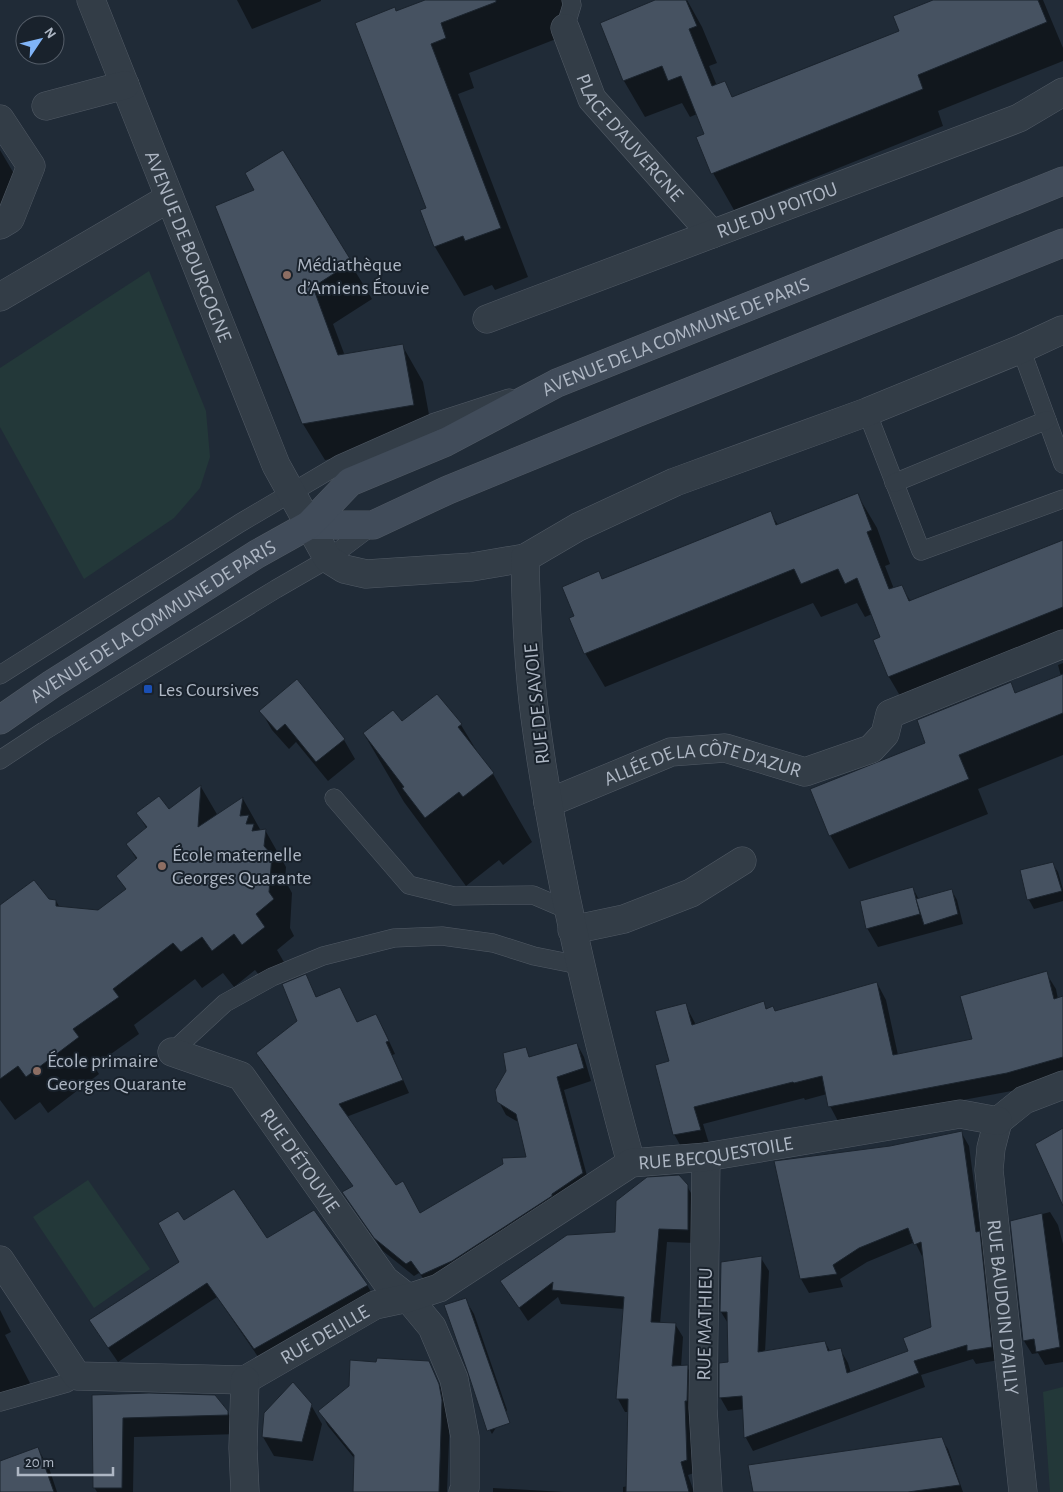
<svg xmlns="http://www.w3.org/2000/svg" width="1063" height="1492" font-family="'Alegreya Sans',sans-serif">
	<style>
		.green { fill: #233839 }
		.shadow { fill: #0007 }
		.building { fill: #465261; stroke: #1b242e }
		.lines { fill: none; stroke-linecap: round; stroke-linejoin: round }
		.lane-casing { stroke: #515a65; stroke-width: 19 }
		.street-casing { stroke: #515a65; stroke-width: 29 }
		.secondary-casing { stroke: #515a65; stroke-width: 29 }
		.lane { stroke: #333d47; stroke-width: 18 }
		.street { stroke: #333d47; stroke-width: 28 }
		.secondary { stroke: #414c5a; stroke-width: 28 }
		.education-dot { fill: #8d6e63; stroke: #19222c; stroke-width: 2 }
		.transit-dot { fill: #1a4fb4; stroke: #19222c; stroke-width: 2 }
		.labels { text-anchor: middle; stroke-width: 4; stroke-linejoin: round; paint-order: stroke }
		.street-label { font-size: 20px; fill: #aeb7c4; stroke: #19222c }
		.poi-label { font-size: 20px; fill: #aeb7c4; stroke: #19222c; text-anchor: start }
	</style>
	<rect width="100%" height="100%" fill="#202b37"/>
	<!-- green -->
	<g class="green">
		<polygon points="149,271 206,411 210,457 200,488 174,518 84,579 0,427 0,368"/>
		<polygon points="88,1180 150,1269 94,1308 33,1217"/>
		<polygon points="1063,1387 1063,1492 1050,1492 1043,1392"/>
	</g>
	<!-- shadow -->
	<g class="shadow">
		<polygon points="237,0 321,0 321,1 252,29"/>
		<polygon points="428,0 566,0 579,30 469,73 474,88 458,94 528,277 495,290 492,285 464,296 435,247 421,211 428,208 397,12"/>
		<polygon points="658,0 687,0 702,27 717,63 709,66 717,86 724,83 733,98 901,31 936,0 1043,0 1063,48 1063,61 938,111 943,126 734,210 713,173 705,135 697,114 690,117 682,103 645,117 624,81 601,23"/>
		<polygon points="0,150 23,189 0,231"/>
		<polygon points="282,151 372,299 333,324 345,356 402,345 423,382 434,442 325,460 303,424 256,190"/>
		<polygon points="857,494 877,528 890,564 885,566 894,589 901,586 911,602 1063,541 1063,649 909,711 889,677 874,641 882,638 872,614 865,617 857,603 821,617 813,603 605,687 585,653 576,617 599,573 603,580 770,512 778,525"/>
		<polygon points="1063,663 1063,755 978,789 988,814 849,869 830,835 927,744 1010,684 1016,694 1061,676 1058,665"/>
		<polygon points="437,695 461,725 481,758 493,774 532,842 503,865 499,860 466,886 404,802 364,734 402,723"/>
		<polygon points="261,711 344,740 355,759 328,781 296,742 289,749 272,730"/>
		<polygon points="201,787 218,816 243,799 261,831 265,830 286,867 285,880 292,893 290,928 294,936 277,950 285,964 264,981 255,970 234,987 223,973 202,988 195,979 134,1025 139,1034 94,1066 99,1074 48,1113 40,1102 15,1120 0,1100 0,907 48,900 56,901 60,908 98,912 126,890 118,876 137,860 127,844 147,829 138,814 169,811"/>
		<polygon points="1052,863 1058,872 1063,890 1063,901 1034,909 1029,900 1021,871"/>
		<polygon points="913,888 919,900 952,891 957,900 963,924 878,947 867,928"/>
		<polygon points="1046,973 1056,989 1058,999 1063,998 1063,1077 1017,1090 839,1123 830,1106 827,1094 805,1100 804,1098 703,1124 710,1147 684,1152 674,1134 671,1061 685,1004 696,1025 763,1003 767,1009 775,1013 877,983 886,1000 898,1055 973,1040"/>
		<polygon points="306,976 317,998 357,1023 383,1028 395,1054 392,1055 409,1093 346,1117 395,1187 420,1214 528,1158 520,1123 506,1115 499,1102 525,1049 530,1058 577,1044 584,1057 591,1081 564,1090 590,1187 430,1287 419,1273 414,1276 383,1251 351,1205 344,1193 354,1187 265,1066 258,1054 299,1021"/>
		<polygon points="961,1132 969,1146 981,1236 987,1246 999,1360 976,1364 973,1359 921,1375 925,1387 753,1451 746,1438 744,1409 728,1411 720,1397 729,1363 729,1325 721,1312 761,1258 769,1271 765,1352 825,1342 830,1351 840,1349 848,1363 851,1373 909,1351 932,1328 923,1258 915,1242 867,1262 840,1279 843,1287 809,1293 801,1279 775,1162 890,1147"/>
		<polygon points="687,1186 695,1200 695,1243 667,1242 660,1324 675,1324 683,1337 681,1367 687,1367 695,1380 694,1473 688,1475 694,1492 623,1492 623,1487 628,1486 629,1412 625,1412 618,1399 624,1309 561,1304 558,1297 528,1321 502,1282 616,1233"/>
		<polygon points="1050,1212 1058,1225 1063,1244 1063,1362 1045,1365 1038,1353 1032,1354 1024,1341 1012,1222"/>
		<polygon points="184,1222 267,1240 367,1285 376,1300 263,1364 217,1297 118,1362 100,1336 181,1262"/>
		<polygon points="465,1299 474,1314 507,1410 492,1434 485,1421"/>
		<polygon points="0,1310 11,1332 5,1335 30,1383 0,1399"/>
		<polygon points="429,1362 447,1400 450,1416 447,1492 355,1492 355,1459 328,1426 320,1411 377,1364"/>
		<polygon points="94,1396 227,1411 239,1431 239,1434 134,1437 133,1492 97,1492 94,1487"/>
		<polygon points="311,1405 322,1424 313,1461 274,1456 263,1437"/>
		<polygon points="941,1439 948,1449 963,1492 754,1492"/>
		<polygon points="38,1449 49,1468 57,1492 2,1492 0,1487 0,1462"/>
		<polygon points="493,1488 564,1492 493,1492"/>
	</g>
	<!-- building -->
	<g class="building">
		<polygon points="425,0 496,0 496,2 441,23 446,38 431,44 501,228 465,241 463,236 434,247 420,210 426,208 355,23 395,7 396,11"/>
		<polygon points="655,0 686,0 697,26 689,29 712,86 725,81 732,97 899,31 893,16 933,0 1038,0 1047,22 918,75 923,89 711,174 696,137 704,134 681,76 668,81 662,66 623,81 600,23"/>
		<polygon points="283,150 352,262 313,287 338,355 403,344 414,405 302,424 215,206 254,190 245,173"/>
		<polygon points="858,493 872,530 867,532 889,589 902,585 909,601 1063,540 1063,607 888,677 873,640 880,637 857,578 845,584 838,569 801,584 794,569 584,654 569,618 574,616 562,587 599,571 602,579 771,511 776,525"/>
		<polygon points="1063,674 1063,713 959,755 969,779 829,836 810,789 925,743 917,720 1011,682 1015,693"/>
		<polygon points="297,679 345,739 316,762 285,724 277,731 259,711"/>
		<polygon points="437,694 462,724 458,727 494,773 463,797 459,792 425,818 402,788 404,787 363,733 393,710 402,721"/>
		<polygon points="201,785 198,827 243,797 240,816 249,815 246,824 254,824 252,831 266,829 264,846 272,855 269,892 274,899 256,914 265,927 242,945 234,934 212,951 202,937 181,952 173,943 113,989 119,997 73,1029 79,1037 26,1077 18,1066 0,1079 0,905 34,880 49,899 56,900 56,906 98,910 126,889 116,876 137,858 126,844 147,827 136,813 159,796 169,809"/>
		<polygon points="1053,862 1062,891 1027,900 1020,870"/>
		<polygon points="913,887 920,914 866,929 860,901"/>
		<polygon points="952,889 958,914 924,925 916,899"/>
		<polygon points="1047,971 1054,999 1063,996 1063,1057 1007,1073 828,1107 822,1076 794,1083 793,1082 694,1107 701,1130 673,1135 655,1065 669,1061 655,1011 686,1003 692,1025 764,1001 766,1009 773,1006 775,1011 877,982 893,1055 972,1039 960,996"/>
		<polygon points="306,974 316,997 340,987 357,1022 376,1014 389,1041 386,1042 403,1080 339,1104 396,1185 403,1181 420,1213 503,1164 502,1158 526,1157 516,1114 497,1102 495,1090 506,1071 503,1053 526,1047 529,1057 577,1043 584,1068 557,1077 583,1173 552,1194 552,1196 452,1261 421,1275 411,1261 406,1264 374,1238 342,1192 353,1186 256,1053 297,1021 282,984"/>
		<polygon points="1063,1128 1063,1206 1035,1144"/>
		<polygon points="962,1131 976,1232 980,1231 992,1347 967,1351 967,1345 914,1361 919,1373 744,1438 742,1396 719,1398 719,1363 728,1362 727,1312 720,1312 721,1262 762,1256 758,1352 825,1341 828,1351 841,1348 847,1373 908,1351 903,1338 931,1327 921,1242 914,1245 908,1228 859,1248 833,1265 837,1274 800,1279 774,1161 890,1146"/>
		<polygon points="679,1175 688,1185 688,1230 659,1229 651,1322 676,1323 672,1366 688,1365 687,1401 685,1401 687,1460 681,1462 689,1492 626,1492 628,1399 616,1399 624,1297 552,1290 553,1282 519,1308 500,1281 567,1235 615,1232 616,1201 647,1177"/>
		<polygon points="234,1189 267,1238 314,1210 368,1285 254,1349 207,1283 108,1348 89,1320 179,1262 158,1223 178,1211 184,1220"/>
		<polygon points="1042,1213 1060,1347 1036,1352 1034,1339 1023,1341 1010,1221"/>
		<polygon points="466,1298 510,1423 487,1431 468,1373 444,1305"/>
		<polygon points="377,1358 429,1361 439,1384 442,1400 439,1492 353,1492 354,1455 318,1411 349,1386 350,1360 376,1362"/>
		<polygon points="293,1382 312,1404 302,1442 262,1437 264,1413"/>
		<polygon points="149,1393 215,1395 228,1411 228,1415 123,1418 122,1488 93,1488 92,1395"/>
		<polygon points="942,1437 960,1485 908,1492 753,1492 748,1465"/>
		<polygon points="38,1447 54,1492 0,1492 0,1461"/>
	</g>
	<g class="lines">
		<defs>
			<g id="lane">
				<polyline points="565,28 572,5 571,0"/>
				<polyline points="1021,349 1063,464"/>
				<polyline points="867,412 921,551 1063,499"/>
				<polyline points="894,483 1047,420"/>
				<polyline points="0,675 240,523 340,464 435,422 509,398"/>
				<polyline points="0,760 44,731 276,589 328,559 373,525"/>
				<polyline points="334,798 409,885 454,896 533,895 568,910"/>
				<polyline points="172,1052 225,1003 272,977 323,956 394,938 442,936 493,943 534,956 579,965"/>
				<polyline points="0,1402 67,1383 77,1376"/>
			</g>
			<g id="street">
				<path id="s1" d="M 91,0 L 276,465 L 328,559 L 344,569 L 366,574 L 472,567 L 525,558"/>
				<path id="s2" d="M 565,28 L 592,99 L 712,234"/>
				<polyline points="46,106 125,85"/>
				<polyline points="0,119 31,166 10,219 0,225"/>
				<polyline points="0,297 169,198"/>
				<path id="s3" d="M 487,319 L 1019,118 L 1063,92"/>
				<path id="s4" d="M 548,803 L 671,752 L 725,748 L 805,772 L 871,749 L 885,734 L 890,714 L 1063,644"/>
				<polyline points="572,930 624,919 691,893 742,861"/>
				<path id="s5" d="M 172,1052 L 241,1076 L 385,1280 L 408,1298 L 432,1327 L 454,1379 L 465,1437 L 465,1488 L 463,1492"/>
				<path id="s6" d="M 998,1121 L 991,1148 L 989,1170 L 1023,1492"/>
				<polyline points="998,1121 1024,1100 1063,1085"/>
				<polyline points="706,1157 703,1408 708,1492"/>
				<path d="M 631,1163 C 591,1016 555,868 535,717 C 528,666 526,610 525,558 L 578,527 L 675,482 L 867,412 L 1021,349 L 1062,330"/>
				<path id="s7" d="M 0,1260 L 77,1376 L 245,1380 L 375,1305 L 408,1298 L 439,1288 L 631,1163 L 706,1157 L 960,1114 L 998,1121"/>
				<polyline points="245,1380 243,1448 245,1492"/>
			</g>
			<g id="secondary">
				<polyline points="309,525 373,525 448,490 636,413 1063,243"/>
				<path id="s8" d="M 0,720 L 52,684 L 257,554 L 309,525 L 350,482 L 446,442 L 557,383 L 1063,181"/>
			</g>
		</defs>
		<!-- lane casing -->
		<use href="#lane" class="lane-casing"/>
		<!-- street casing -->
		<use href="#street" class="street-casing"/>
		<!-- secondary casing -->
		<use href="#secondary" class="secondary-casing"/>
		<!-- lane -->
		<use href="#lane" class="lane"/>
		<!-- street -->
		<use href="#street" class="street"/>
		<!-- secondary -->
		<use href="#secondary" class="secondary"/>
	</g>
	<!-- markers -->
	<g class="education-dot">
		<circle cx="287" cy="275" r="5"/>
		<circle cx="162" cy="866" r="5"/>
		<circle cx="37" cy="1071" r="5"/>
	</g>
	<rect class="transit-dot" x="143" y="684" width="10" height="10" rx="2.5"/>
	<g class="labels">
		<!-- street labels -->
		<g class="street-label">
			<text dy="7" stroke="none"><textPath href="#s2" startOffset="129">PLACE D'AUVERGNE</textPath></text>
			<text dy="7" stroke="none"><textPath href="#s3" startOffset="310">RUE DU POITOU</textPath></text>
			<text dy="7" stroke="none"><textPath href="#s1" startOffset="265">AVENUE DE BOURGOGNE</textPath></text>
			<text dy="7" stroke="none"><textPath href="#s8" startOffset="782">AVENUE DE LA COMMUNE DE PARIS</textPath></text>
			<text dy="7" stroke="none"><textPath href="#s8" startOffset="182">AVENUE DE LA COMMUNE DE PARIS</textPath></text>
			<text transform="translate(536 704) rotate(-96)" y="7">RUE DE SAVOIE</text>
			<text dy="7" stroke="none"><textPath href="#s4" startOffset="164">ALLÉE DE LA CÔTE D'AZUR</textPath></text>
			<text dy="7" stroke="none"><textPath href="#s7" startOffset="838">RUE BECQUESTOILE</textPath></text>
			<text dy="7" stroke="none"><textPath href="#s5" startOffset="176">RUE D'ÉTOUVIE</textPath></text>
			<text dy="7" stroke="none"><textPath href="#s6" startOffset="188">RUE BAUDOIN D'AILLY</textPath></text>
			<text transform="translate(704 1324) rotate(-89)" y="7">RUE MATHIEU</text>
			<text dy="7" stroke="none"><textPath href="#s7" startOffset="399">RUE DELILLE</textPath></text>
		</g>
		<!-- poi labels -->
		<g class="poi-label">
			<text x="297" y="271">Médiathèque<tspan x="297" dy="23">d’Amiens Étouvie</tspan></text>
			<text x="158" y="696">Les Coursives</text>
			<text x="172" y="861">École maternelle<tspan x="172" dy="23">Georges Quarante</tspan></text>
			<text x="47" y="1067">École primaire<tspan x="47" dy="23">Georges Quarante</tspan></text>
		</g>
	</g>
	<!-- north arrow -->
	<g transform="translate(40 40) rotate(55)"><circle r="24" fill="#19222c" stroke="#555e69"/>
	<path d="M0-4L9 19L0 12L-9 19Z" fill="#80b4f7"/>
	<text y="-8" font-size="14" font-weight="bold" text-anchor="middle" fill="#aeb7c4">N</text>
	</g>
	<!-- scale -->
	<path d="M18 1467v8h95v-8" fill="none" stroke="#aeb7c4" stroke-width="2.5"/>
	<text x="25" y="1467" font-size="15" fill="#aeb7c4" stroke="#19222c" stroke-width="4" paint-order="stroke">20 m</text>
</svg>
